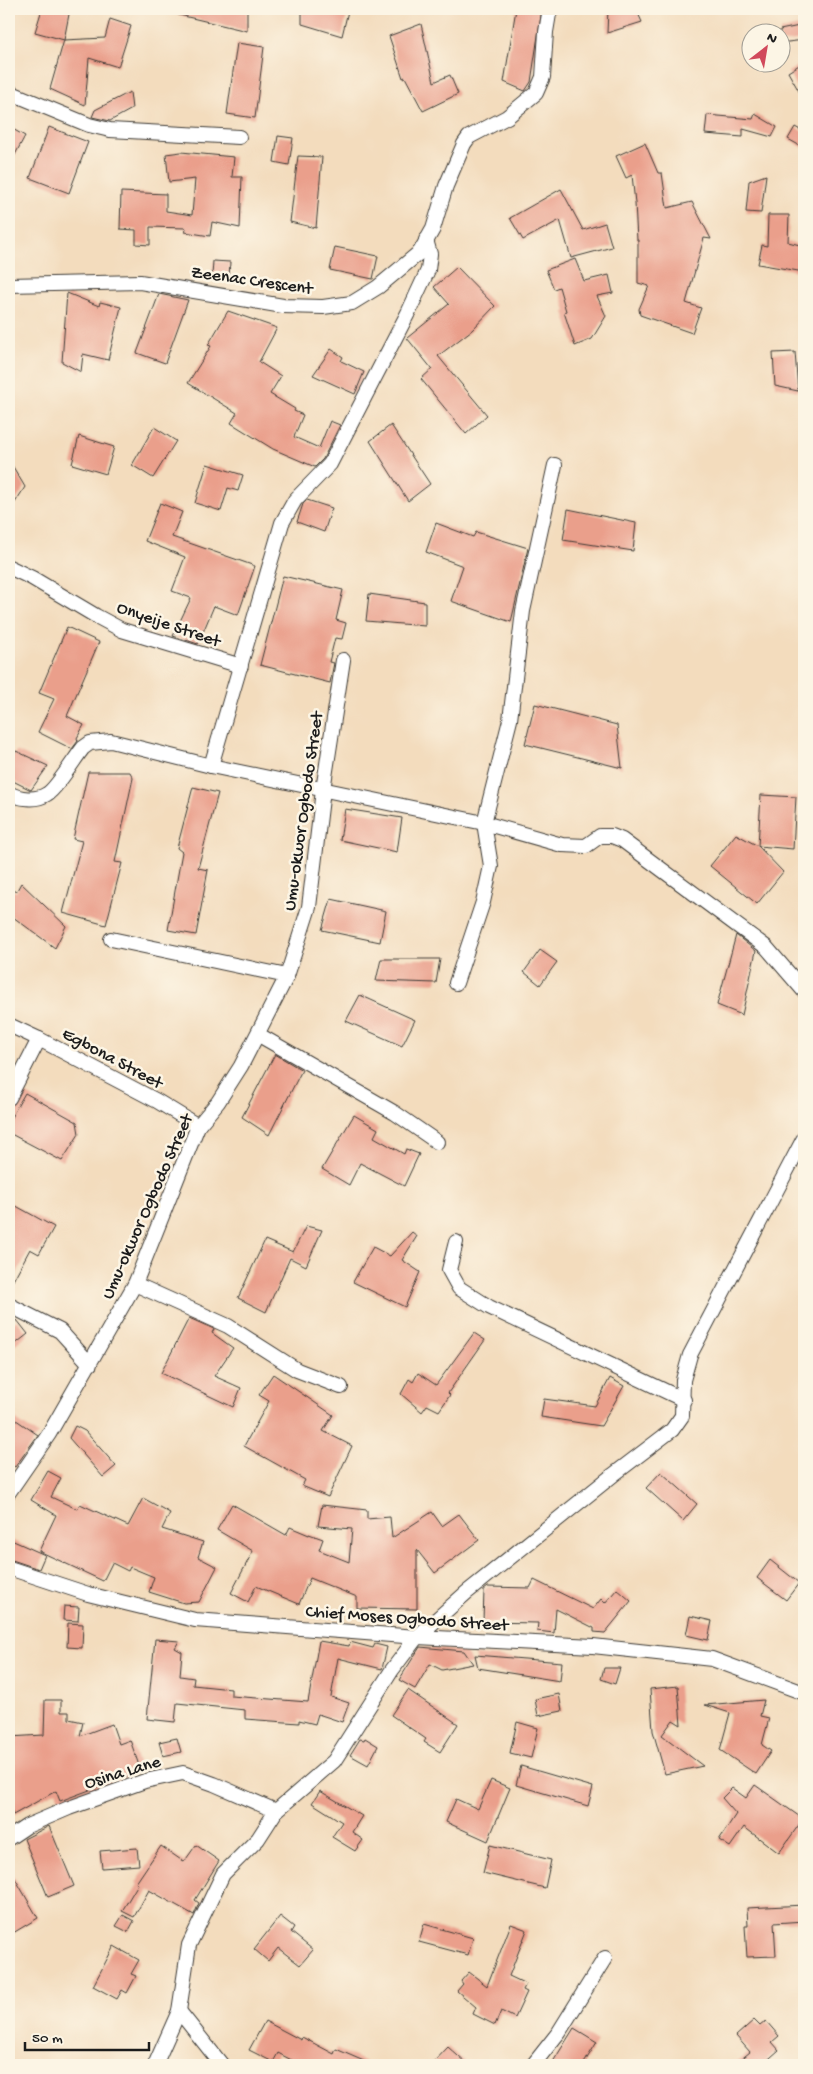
<svg xmlns="http://www.w3.org/2000/svg" width="813" height="2074" font-family="'Gochi Hand',sans-serif">
	<style>
		.building { fill: #ea9f8b }
		.lines { fill: none; stroke-linecap: round; stroke-linejoin: round }
		.street-casing { stroke: #3c3934; stroke-width: 16 }
		.street { stroke: #fff; stroke-width: 14 }
		.labels { text-anchor: middle; stroke-width: 5; stroke-linejoin: round; paint-order: stroke }
		.street-label { font-size: 18px; fill: #1c1c1c; stroke: #fcf5e5 }
	</style>
	<rect width="100%" height="100%" fill="#fcf5e5"/>
	<filter id="ink" filterUnits="userSpaceOnUse"><feTurbulence type="fractalNoise" baseFrequency=".02" numOctaves="2"/><feDisplacementMap in="SourceGraphic" scale="10" xChannelSelector="R" yChannelSelector="G"/><feConvolveMatrix kernelMatrix="1 2 1 2 8 2 1 2 1" color-interpolation-filters="sRGB"/></filter>
	<filter id="wash" filterUnits="userSpaceOnUse"><feTurbulence type="fractalNoise" baseFrequency=".0096" numOctaves="4" result="noise"/><feDisplacementMap in="SourceGraphic" scale="20" xChannelSelector="R" yChannelSelector="G"/><feGaussianBlur stdDeviation="1.12" result="paint"/><feColorMatrix in="noise" values="0 0 0 0 0 0 0 0 0 0 0 0 0 0 0 0 0 1.4 0 .05"/><feComposite in="paint" operator="in"/></filter>
	<g filter="url(#wash)">
		<rect width="100%" height="100%" fill="#f3dcbd"/>
		<g id="blocks">
			<!-- building -->
			<g class="building">
				<polygon points="42,9 70,9 64,40 35,32"/>
				<polygon points="175,9 247,9 247,31 175,14"/>
				<polygon points="302,9 348,11 342,36 302,24"/>
				<polygon points="516,9 542,9 531,82 525,91 504,82"/>
				<polygon points="608,9 636,9 642,22 607,33"/>
				<polygon points="110,19 131,26 118,67 89,58 85,105 50,89 64,40 105,38"/>
				<polygon points="421,24 434,82 450,75 458,94 423,111 405,77 403,78 389,36"/>
				<polygon points="804,25 804,40 780,43 780,30"/>
				<polygon points="237,43 264,47 255,118 227,114"/>
				<polygon points="804,62 804,100 788,72"/>
				<polygon points="130,92 132,109 110,121 92,117 95,110"/>
				<polygon points="755,114 777,127 772,137 743,129 743,137 705,134 707,115 753,119"/>
				<polygon points="9,127 25,136 9,166"/>
				<polygon points="49,127 88,142 69,193 30,178"/>
				<polygon points="795,127 804,132 804,148 788,139"/>
				<polygon points="278,136 293,138 289,165 274,162"/>
				<polygon points="645,143 658,173 662,173 667,208 692,202 711,239 704,238 686,303 701,308 692,333 640,315 639,309 649,286 638,283 638,240 637,240 635,203 632,175 626,178 616,156"/>
				<polygon points="181,152 234,157 232,177 242,177 240,228 212,222 210,236 185,232 186,228 150,227 150,245 136,244 136,230 120,229 121,192 166,194 166,211 192,215 195,179 169,182 166,154"/>
				<polygon points="298,156 322,157 316,228 290,222"/>
				<polygon points="766,175 761,213 746,212 749,181"/>
				<polygon points="561,189 583,230 605,223 612,247 571,258 560,220 523,240 510,218"/>
				<polygon points="768,215 789,215 788,242 804,246 804,272 758,264 762,245 767,246"/>
				<polygon points="335,247 378,256 373,279 330,270"/>
				<polygon points="575,259 584,281 609,275 613,293 597,296 606,316 592,339 575,346 564,312 566,311 559,287 554,289 546,270"/>
				<polygon points="213,261 230,262 229,277 212,276"/>
				<polygon points="457,267 495,306 472,330 438,356 487,415 466,434 421,379 432,369 407,338 449,304 434,287"/>
				<polygon points="67,293 99,306 100,302 121,307 108,360 83,354 81,372 62,362"/>
				<polygon points="159,294 188,300 165,363 137,353"/>
				<polygon points="228,311 277,328 259,362 281,376 270,394 295,409 294,411 303,415 294,437 319,448 330,421 340,425 323,459 315,467 273,449 231,423 237,413 188,383 211,346 208,345"/>
				<polygon points="331,349 343,357 341,361 364,372 355,394 313,375"/>
				<polygon points="795,352 798,391 775,386 773,353"/>
				<polygon points="391,425 430,484 408,501 370,441"/>
				<polygon points="154,427 176,441 153,478 132,465"/>
				<polygon points="79,436 114,447 106,474 72,464"/>
				<polygon points="9,460 25,487 9,512"/>
				<polygon points="207,464 243,475 238,491 228,488 221,511 195,503"/>
				<polygon points="307,500 332,508 324,532 297,522 303,504"/>
				<polygon points="160,503 182,512 172,537 255,566 238,615 214,606 198,644 173,636 191,598 172,591 185,557 145,541"/>
				<polygon points="568,509 636,523 633,551 563,540"/>
				<polygon points="436,523 473,537 476,532 528,548 511,622 451,601 463,566 426,552"/>
				<polygon points="283,576 343,590 336,620 346,623 342,639 335,638 329,662 334,663 330,683 260,665"/>
				<polygon points="369,594 425,602 425,626 366,621"/>
				<polygon points="67,627 99,642 67,716 84,725 77,738 78,741 72,749 38,732 54,699 39,693"/>
				<polygon points="535,704 617,725 622,768 525,744"/>
				<polygon points="16,751 48,766 31,790 9,779 9,764"/>
				<polygon points="88,772 130,772 133,778 115,862 122,863 106,925 63,913 82,841 73,839"/>
				<polygon points="193,787 218,793 198,868 208,870 196,935 168,930 182,852 177,848"/>
				<polygon points="761,795 796,797 793,849 758,846"/>
				<polygon points="345,809 402,818 397,852 340,840"/>
				<polygon points="736,834 758,846 783,872 757,904 710,866"/>
				<polygon points="21,883 66,926 55,948 9,914 9,888 16,892"/>
				<polygon points="331,899 386,911 380,942 322,930"/>
				<polygon points="736,935 756,951 742,1015 717,1005"/>
				<polygon points="540,950 557,962 540,985 524,972"/>
				<polygon points="381,959 440,959 436,983 376,981"/>
				<polygon points="360,995 415,1020 402,1046 346,1021"/>
				<polygon points="275,1054 302,1070 269,1135 242,1117"/>
				<polygon points="25,1093 77,1122 79,1134 62,1161 11,1134 10,1119"/>
				<polygon points="354,1115 378,1129 374,1137 404,1154 406,1149 419,1154 404,1186 360,1163 349,1185 322,1169"/>
				<polygon points="9,1202 54,1227 39,1254 30,1249 9,1288"/>
				<polygon points="306,1226 322,1230 306,1266 290,1258 266,1312 238,1298 265,1240 293,1252"/>
				<polygon points="412,1232 417,1236 402,1260 420,1272 405,1307 353,1282 373,1247 390,1256"/>
				<polygon points="189,1318 214,1329 212,1333 233,1348 214,1376 241,1388 233,1407 161,1373"/>
				<polygon points="17,1320 28,1334 9,1349 9,1326"/>
				<polygon points="474,1333 485,1340 448,1393 450,1395 439,1411 427,1405 422,1412 401,1394 409,1379 413,1382 418,1373 436,1385"/>
				<polygon points="273,1374 333,1415 323,1431 352,1446 328,1497 302,1486 305,1480 244,1446 269,1401 259,1395"/>
				<polygon points="610,1378 624,1386 601,1426 541,1417 544,1399 595,1406"/>
				<polygon points="9,1415 38,1435 15,1467 9,1463"/>
				<polygon points="75,1426 85,1431 116,1466 103,1477 69,1438"/>
				<polygon points="48,1471 61,1478 51,1497 77,1509 80,1504 128,1526 143,1498 170,1513 162,1529 203,1542 198,1557 217,1567 199,1602 184,1603 149,1592 154,1577 130,1567 128,1571 112,1563 103,1581 39,1551 56,1515 31,1500"/>
				<polygon points="661,1472 697,1504 683,1521 646,1488"/>
				<polygon points="232,1504 286,1535 290,1527 309,1535 309,1534 323,1539 319,1550 349,1562 352,1529 318,1526 322,1505 367,1510 367,1519 390,1517 392,1538 432,1512 442,1526 459,1514 479,1540 435,1573 417,1550 417,1609 357,1608 357,1597 310,1578 299,1604 256,1586 248,1602 231,1593 253,1551 217,1530"/>
				<polygon points="9,1539 45,1555 39,1569 9,1559"/>
				<polygon points="770,1560 799,1583 786,1600 757,1578"/>
				<polygon points="534,1580 593,1609 601,1599 605,1603 617,1589 631,1601 605,1633 594,1632 594,1628 556,1609 554,1633 537,1631 538,1623 483,1622 484,1590 488,1587 530,1588"/>
				<polygon points="64,1606 79,1607 78,1621 63,1620"/>
				<polygon points="690,1616 712,1621 708,1640 686,1635"/>
				<polygon points="68,1623 83,1624 82,1648 67,1647"/>
				<polygon points="155,1639 179,1641 175,1648 182,1652 180,1676 194,1678 193,1685 231,1689 231,1696 308,1702 319,1641 349,1646 350,1642 373,1648 375,1644 387,1647 382,1669 338,1658 331,1697 349,1703 342,1722 318,1714 315,1724 299,1720 299,1723 245,1719 245,1710 177,1703 175,1722 147,1719"/>
				<polygon points="420,1647 464,1651 473,1664 442,1670 430,1664 415,1689 399,1680"/>
				<polygon points="475,1655 562,1662 560,1681 478,1668"/>
				<polygon points="604,1668 620,1668 615,1684 601,1679"/>
				<polygon points="678,1686 681,1725 673,1720 662,1735 703,1766 665,1774 653,1731 650,1689"/>
				<polygon points="408,1690 458,1724 440,1752 424,1742 426,1739 391,1715"/>
				<polygon points="559,1694 562,1711 538,1716 535,1699"/>
				<polygon points="45,1700 61,1700 61,1712 69,1712 69,1719 83,1722 80,1736 112,1724 119,1744 130,1740 141,1771 60,1801 56,1791 13,1815 9,1804 9,1737 44,1735"/>
				<polygon points="764,1700 760,1716 769,1718 762,1745 771,1751 756,1774 720,1750 730,1713 705,1705"/>
				<polygon points="517,1722 538,1728 531,1758 510,1753"/>
				<polygon points="177,1738 181,1752 163,1756 159,1742"/>
				<polygon points="365,1738 378,1746 368,1765 350,1755 360,1739 364,1740"/>
				<polygon points="521,1766 593,1787 588,1806 516,1785"/>
				<polygon points="491,1780 510,1788 488,1841 446,1822 456,1799 478,1809"/>
				<polygon points="755,1785 803,1819 779,1853 744,1827 730,1847 719,1840 736,1814 722,1798 732,1788 746,1798"/>
				<polygon points="320,1791 362,1816 352,1832 363,1840 355,1851 332,1837 342,1822 312,1803"/>
				<polygon points="49,1826 74,1886 48,1897 24,1839"/>
				<polygon points="196,1845 219,1861 195,1900 199,1903 194,1915 149,1890 134,1917 122,1911 138,1884 136,1883 161,1846 184,1862"/>
				<polygon points="490,1845 551,1860 545,1888 483,1873"/>
				<polygon points="137,1848 139,1865 102,1868 100,1851"/>
				<polygon points="9,1868 38,1918 13,1933 9,1925"/>
				<polygon points="804,1905 804,1921 774,1923 776,1956 747,1957 745,1926 748,1926 747,1908"/>
				<polygon points="123,1915 134,1921 128,1932 116,1926"/>
				<polygon points="280,1916 294,1927 291,1932 313,1950 300,1965 278,1948 268,1961 254,1949"/>
				<polygon points="424,1924 473,1938 468,1955 419,1942"/>
				<polygon points="511,1924 527,1930 509,1976 526,1984 523,1990 527,1992 515,2018 501,2011 495,2025 473,2014 476,2007 457,1991 463,1984 461,1981 469,1972 487,1986"/>
				<polygon points="114,1946 139,1960 131,1974 136,1976 127,1993 122,1990 117,1999 93,1986"/>
				<polygon points="754,2020 760,2026 766,2021 779,2036 772,2042 779,2050 762,2065 734,2065 750,2052 736,2036"/>
				<polygon points="265,2021 301,2040 302,2037 334,2054 336,2049 373,2065 301,2065 278,2053 273,2062 249,2050"/>
				<polygon points="574,2028 597,2042 583,2065 551,2065"/>
				<polygon points="448,2047 468,2065 431,2065"/>
			</g>
		</g>
	</g>
	<g filter="url(#ink)">
		<use href="#blocks" fill-opacity="0" stroke="#3c3934" stroke-width="1"/>
		<g class="lines">
			<defs>
				<g id="street">
					<polyline points="9,92 89,125 110,130 239,137"/>
					<polyline points="9,285 140,282 283,306 323,307 352,303 378,287 420,252 433,229 446,186 464,144 469,137 507,117 536,93 543,77 546,32 549,14 552,9"/>
					<polyline points="9,567 32,578 96,616 122,630 241,666"/>
					<polyline points="211,766 282,523 295,500 330,464 408,313 428,270 430,254 426,240"/>
					<path d="M 9,793 C 19,799 36,801 47,794 C 56,789 75,758 83,748 L 90,743 L 111,741 L 211,766 L 484,823 L 562,845 L 586,846 L 600,836 L 612,836 L 622,840 L 766,947 L 804,991"/>
					<polyline points="111,939 287,976"/>
					<polyline points="456,983 483,902 491,866 484,823 510,720 523,611 555,465"/>
					<polyline points="9,1025 39,1039 157,1101 198,1126"/>
					<polyline points="259,1035 395,1113 437,1142"/>
					<polyline points="9,1098 39,1039"/>
					<polyline points="456,1242 449,1270 459,1288 489,1307 684,1400"/>
					<polyline points="135,1284 228,1326 297,1370 341,1387"/>
					<polyline points="9,1305 60,1331 90,1364"/>
					<polyline points="9,1492 49,1434 135,1284 198,1126 218,1102 241,1066 287,976 309,907 323,790 343,660"/>
					<polyline points="9,1568 88,1594 195,1620 417,1637 593,1646 712,1659 804,1693"/>
					<polyline points="9,1838 27,1826 69,1808 145,1781 183,1773 214,1784 276,1811"/>
					<polyline points="179,2011 222,2065"/>
					<polyline points="155,2065 179,2011 189,1945 223,1874 258,1839 276,1811 334,1761 392,1670 417,1637 466,1593 613,1475 672,1430 682,1416 683,1380 690,1355 804,1138"/>
					<polyline points="533,2065 559,2032 605,1958"/>
				</g>
			</defs>
			<!-- street casing -->
			<use href="#street" class="street-casing"/>
			<!-- street -->
			<use href="#street" class="street"/>
		</g>
	</g>
	<g class="labels">
		<!-- street labels -->
		<g class="street-label">
			<text transform="translate(252 279) rotate(8)" y="6">Zeenac Crescent</text>
			<text transform="translate(169 623) rotate(19)" y="6">Onyeije Street</text>
			<text transform="translate(302 811) rotate(-82)" y="6">Umu-okwor Ogbodo Street</text>
			<text transform="translate(113 1057) rotate(28)" y="6">Egbona Street</text>
			<text transform="translate(146 1206) rotate(-66)" y="6">Umu-okwor Ogbodo Street</text>
			<text transform="translate(407 1617) rotate(4)" y="6">Chief Moses Ogbodo Street</text>
			<text transform="translate(122 1771) rotate(-17)" y="6">Osina Lane</text>
		</g>
	</g>
	<!-- margin -->
	<rect width="813" height="2074" fill="none" stroke="#fcf5e5" stroke-width="30"/>
	<!-- north arrow -->
	<g transform="translate(766 48) rotate(31)"><circle r="24" fill="#fcf5e5" stroke="#a29e95"/>
	<path d="M0-4L9 19L0 12L-9 19Z" fill="#d1495b"/>
	<text y="-8" font-size="14" font-weight="bold" text-anchor="middle" fill="#1c1c1c">N</text>
	</g>
	<!-- scale -->
	<path d="M25 2042v8h124v-8" fill="none" stroke="#1c1c1c" stroke-width="2.5"/>
	<text x="32" y="2042" font-size="15" fill="#1c1c1c" stroke="#fcf5e5" stroke-width="4" paint-order="stroke">50 m</text>
</svg>
